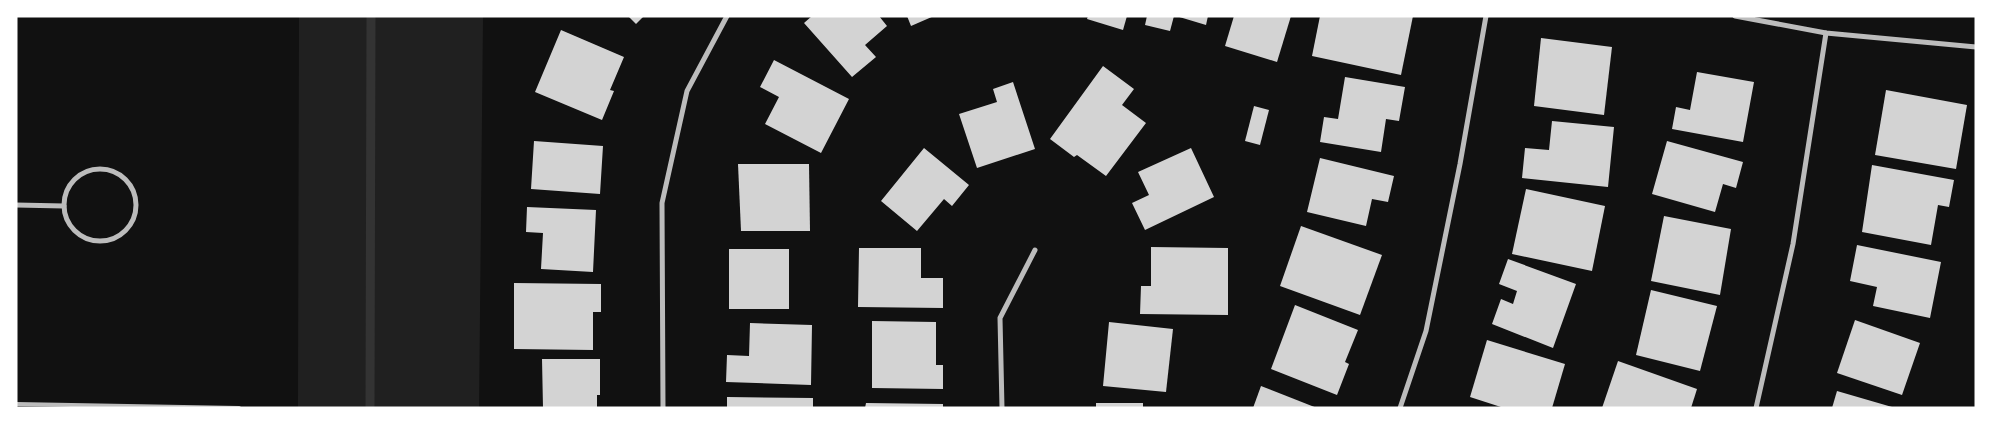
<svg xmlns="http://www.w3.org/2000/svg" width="1992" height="424" font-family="Commissioner,sans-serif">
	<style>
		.green { fill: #202020 }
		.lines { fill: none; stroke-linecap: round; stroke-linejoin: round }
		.stream { stroke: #333; stroke-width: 9 }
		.building { fill: #d3d3d3 }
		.service { stroke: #bcbcbc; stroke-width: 4 }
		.minor { stroke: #bcbcbc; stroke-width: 5 }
	</style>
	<rect width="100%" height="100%" fill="#111"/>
	<!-- green -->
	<polygon class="green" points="299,16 483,16 479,408 298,408"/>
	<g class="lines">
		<!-- stream -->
		<polyline class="stream" points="370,408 371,16"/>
	</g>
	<!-- building -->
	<g class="building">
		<polygon points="628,16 644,16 636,24"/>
		<polygon points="812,16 879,16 887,26 865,45 876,57 852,77 804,23"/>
		<polygon points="907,16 934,16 911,26"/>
		<polygon points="1088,16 1127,16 1123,30 1087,19"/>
		<polygon points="1147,16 1174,16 1170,31 1145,25"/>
		<polygon points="1176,16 1208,16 1206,25"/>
		<polygon points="1234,16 1291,16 1277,62 1225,46"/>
		<polygon points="1320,16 1413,16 1401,75 1312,56"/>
		<polygon points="561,30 624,57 610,90 614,91 602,120 535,92"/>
		<polygon points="1541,38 1612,47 1604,115 1534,106"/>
		<polygon points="774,60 849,99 821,153 765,124 779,97 760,87"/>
		<polygon points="1103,66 1134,89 1122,105 1146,123 1106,176 1077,155 1074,157 1050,139"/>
		<polygon points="1697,72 1754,82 1743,142 1672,129 1676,107 1690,110"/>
		<polygon points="1345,77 1405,87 1399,121 1386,119 1381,152 1320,142 1324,117 1338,119"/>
		<polygon points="1013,82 1035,149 977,168 959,114 997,102 993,89"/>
		<polygon points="1886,90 1967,105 1956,169 1875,155"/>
		<polygon points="1254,106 1269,110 1260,145 1245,141"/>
		<polygon points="1552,121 1614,127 1608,187 1522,178 1525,148 1549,150"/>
		<polygon points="534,141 603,146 600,194 531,189"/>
		<polygon points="1667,141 1743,162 1736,188 1723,184 1715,212 1652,194"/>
		<polygon points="924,148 969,185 952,206 944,199 917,231 881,201"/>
		<polygon points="1191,148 1214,197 1145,230 1132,203 1149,195 1138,172"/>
		<polygon points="1320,158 1394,176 1388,202 1372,199 1366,226 1307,212"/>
		<polygon points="738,164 809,164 810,231 741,231"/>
		<polygon points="1872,165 1954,180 1949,207 1938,205 1931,245 1862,232"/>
		<polygon points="1526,189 1605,206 1592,271 1512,254"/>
		<polygon points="527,207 596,210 593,272 541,269 543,233 526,232"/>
		<polygon points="1664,216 1731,229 1720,295 1651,281"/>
		<polygon points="1301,226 1382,255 1360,315 1280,286"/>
		<polygon points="1857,245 1941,262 1930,318 1873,306 1877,287 1850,281"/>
		<polygon points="1151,247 1228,248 1228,315 1140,314 1141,286 1151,286"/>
		<polygon points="859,248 921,248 921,278 943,278 943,308 858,307"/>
		<rect x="729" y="249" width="60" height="60"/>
		<polygon points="1508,259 1576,284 1553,348 1492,324 1501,299 1513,304 1517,291 1499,284"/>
		<polygon points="514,283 601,284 601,312 593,312 593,350 514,349"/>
		<polygon points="1651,290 1717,306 1700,371 1636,355"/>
		<polygon points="1295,305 1358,330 1345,362 1349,364 1337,395 1271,369"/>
		<polygon points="1855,320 1920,343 1902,395 1837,373"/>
		<polygon points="872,321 936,322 936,365 943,365 943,389 872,388"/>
		<polygon points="1109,322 1173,329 1166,392 1103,386"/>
		<polygon points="750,323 812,325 811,385 726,382 727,355 749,356"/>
		<polygon points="1487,340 1565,364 1552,408 1504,408 1470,397"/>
		<polygon points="542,359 600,359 600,395 597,395 597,408 543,408"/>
		<polygon points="1618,361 1697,389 1691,408 1602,408"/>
		<polygon points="1261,386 1317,408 1253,408"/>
		<polygon points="1837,391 1892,407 1892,408 1832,408"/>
		<polygon points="727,397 813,398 813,408 727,408"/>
		<polygon points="866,403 943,404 943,408 865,408"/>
		<rect x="1096" y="403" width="47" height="5"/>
	</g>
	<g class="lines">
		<!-- service -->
		<polyline class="service" points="16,404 239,408"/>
		<!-- minor -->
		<g class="minor">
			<polyline points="1735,16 1826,33 1976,47"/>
			<circle cx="100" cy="205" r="36"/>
			<polyline points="16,205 64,206"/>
			<polyline points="663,408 662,203 687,91 727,16"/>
			<polyline points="1002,408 1000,318 1035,250"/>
			<polyline points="1400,408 1426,331 1460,164 1486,16"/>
			<polyline points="1756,408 1793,244 1826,33"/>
		</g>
	</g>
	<!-- border -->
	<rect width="1992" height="424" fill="none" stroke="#ffffff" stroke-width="35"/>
</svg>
